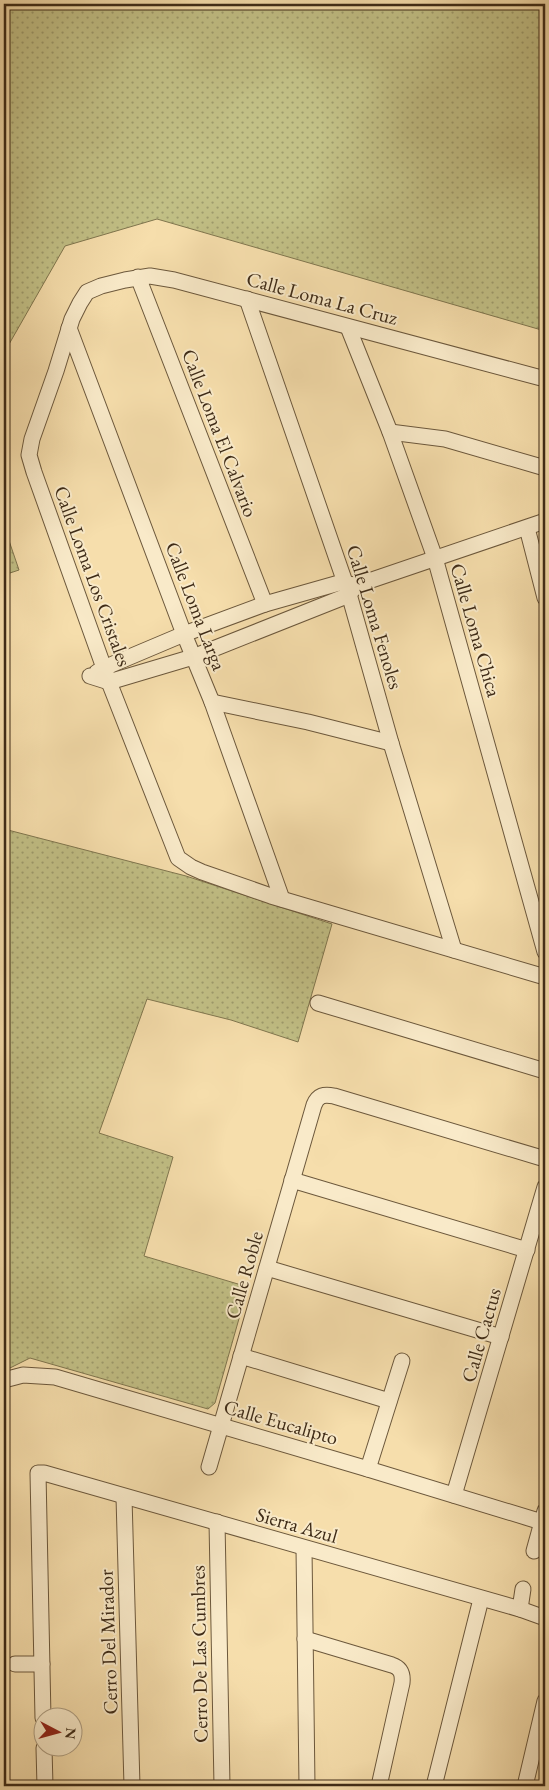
<svg xmlns="http://www.w3.org/2000/svg" width="549" height="1790" font-family="'EB Garamond',serif">
	<style>
		.green { fill: url(#green-dots); stroke: #80764e }
		.lines { fill: none; stroke-linecap: round; stroke-linejoin: round }
		.street-casing { stroke: #6c583c; stroke-width: 17 }
		.street { stroke: #f9eac9; stroke-width: 15 }
		.labels { text-anchor: middle; stroke-width: 4; stroke-linejoin: round; paint-order: stroke }
		.street-label { font-size: 20px; fill: #3e2b17; stroke: #f9eac9 }
	</style>
	<defs>
		<pattern id="green-dots" width="8" height="8" patternUnits="userSpaceOnUse" patternTransform="scale(1.25)"><rect width="8" height="8" fill="#c2c086"/><path d="M2 2h.1M6 6h.1" fill="none" stroke="#9f9c6d" stroke-width="1.8" stroke-linecap="round"/></pattern>
	</defs>
	<rect width="100%" height="100%" fill="#f6deac"/>
	<filter id="stains"><feTurbulence type="fractalNoise" baseFrequency=".004" numOctaves="4"/><feColorMatrix values="0 0 0 0 .2 0 0 0 0 .09 0 0 0 0 .02 0 0 0 .5 -.17"/></filter>
	<radialGradient id="worn" r=".72"><stop offset=".6" stop-color="#630" stop-opacity="0"/><stop offset="1" stop-color="#630" stop-opacity=".3"/></radialGradient>
	<!-- green -->
	<g class="green">
		<polygon points="4,4 545,4 545,331 157,219 65,246 4,353"/>
		<polygon points="4,526 19,570 4,575"/>
		<polygon points="4,829 186,876 332,924 298,1042 231,1020 147,999 99,1133 173,1157 144,1256 248,1287 215,1403 208,1409 30,1358 4,1371"/>
	</g>
	<g class="lines">
		<defs>
			<g id="street">
				<polyline points="138,277 265,604"/>
				<polyline points="247,299 349,594 391,743 454,950"/>
				<polyline points="348,327 390,432 435,558 545,952"/>
				<polyline points="69,328 184,634 212,702 282,899"/>
				<polyline points="545,379 174,280 150,276 125,280 101,286 87,292 80,303 72,319 56,371 32,439 29,455 34,472 109,682 178,858 191,867 202,872 271,896 545,977"/>
				<polyline points="390,432 445,439 545,468"/>
				<polyline points="527,528 545,598"/>
				<polyline points="97,672 113,664 184,634 265,604 339,583 355,585"/>
				<polyline points="90,676 109,682 193,657 344,597 349,594 357,585 545,521"/>
				<polyline points="212,702 308,722 391,743"/>
				<polyline points="318,1003 545,1071"/>
				<polyline points="292,1180 527,1250"/>
				<polyline points="267,1268 501,1337"/>
				<polyline points="241,1356 389,1401"/>
				<polyline points="4,1380 23,1375 55,1377 368,1469 545,1523"/>
				<path d="M 209,1467 L 314,1105 C 318,1095 324,1094 334,1096 L 545,1159"/>
				<polyline points="368,1469 402,1361"/>
				<polyline points="454,1495 545,1187"/>
				<polyline points="124,1497 132,1786"/>
				<polyline points="217,1522 222,1786"/>
				<polyline points="304,1548 307,1786"/>
				<polyline points="534,1551 545,1511"/>
				<polyline points="520,1609 523,1589"/>
				<path d="M 305,1639 L 392,1665 C 401,1668 403,1674 402,1683 L 379,1786"/>
				<polyline points="15,1664 42,1664"/>
				<polyline points="43,1718 38,1473 44,1473 520,1609 545,1618"/>
				<polyline points="44,1748 45,1786"/>
				<polyline points="434,1786 481,1599"/>
				<polyline points="525,1786 545,1701"/>
			</g>
		</defs>
		<!-- street casing -->
		<use href="#street" class="street-casing"/>
		<!-- street -->
		<use href="#street" class="street"/>
	</g>
	<g class="labels">
		<!-- street labels -->
		<g class="street-label">
			<text transform="translate(322 298) rotate(15)" y="7">Calle Loma La Cruz</text>
			<text transform="translate(220 433) rotate(69)" y="7">Calle Loma El Calvario</text>
			<text transform="translate(93 576) rotate(70)" y="7">Calle Loma Los Cristales</text>
			<text transform="translate(196 606) rotate(69)" y="7">Calle Loma Larga</text>
			<text transform="translate(375 617) rotate(73)" y="7">Calle Loma Fenoles</text>
			<text transform="translate(476 630) rotate(74)" y="7">Calle Loma Chica</text>
			<text transform="translate(244 1275) rotate(-74)" y="7">Calle Roble</text>
			<text transform="translate(481 1335) rotate(-74)" y="7">Calle Cactus</text>
			<text transform="translate(281 1422) rotate(16)" y="7">Calle Eucalipto</text>
			<text transform="translate(297 1525) rotate(16)" y="7">Sierra Azul</text>
			<text transform="translate(108 1642) rotate(-92)" y="7">Cerro Del Mirador</text>
			<text transform="translate(199 1654) rotate(-91)" y="7">Cerro De Las Cumbres</text>
		</g>
	</g>
	<!-- margin -->
	<rect width="549" height="1790" fill="none" stroke="#f6deac" stroke-width="20"/>
	<rect x="5" y="5" width="539" height="1780" fill="none" stroke="#3e2b17" stroke-width="2.5"/>
	<rect x="10" y="10" width="529" height="1770" fill="none" stroke="#3e2b17"/>
	<!-- north arrow -->
	<g transform="translate(58 1732) rotate(96)"><circle r="24" fill="#f9eac9" stroke="#ae9e82"/>
	<path d="M0-4L9 19L0 12L-9 19Z" fill="#8f2418"/>
	<text y="-8" font-size="14" font-weight="bold" text-anchor="middle" fill="#3e2b17">N</text>
	</g>
	<rect width="100%" height="100%" filter="url(#stains)"/>
	<rect width="100%" height="100%" fill="url(#worn)"/>
</svg>
